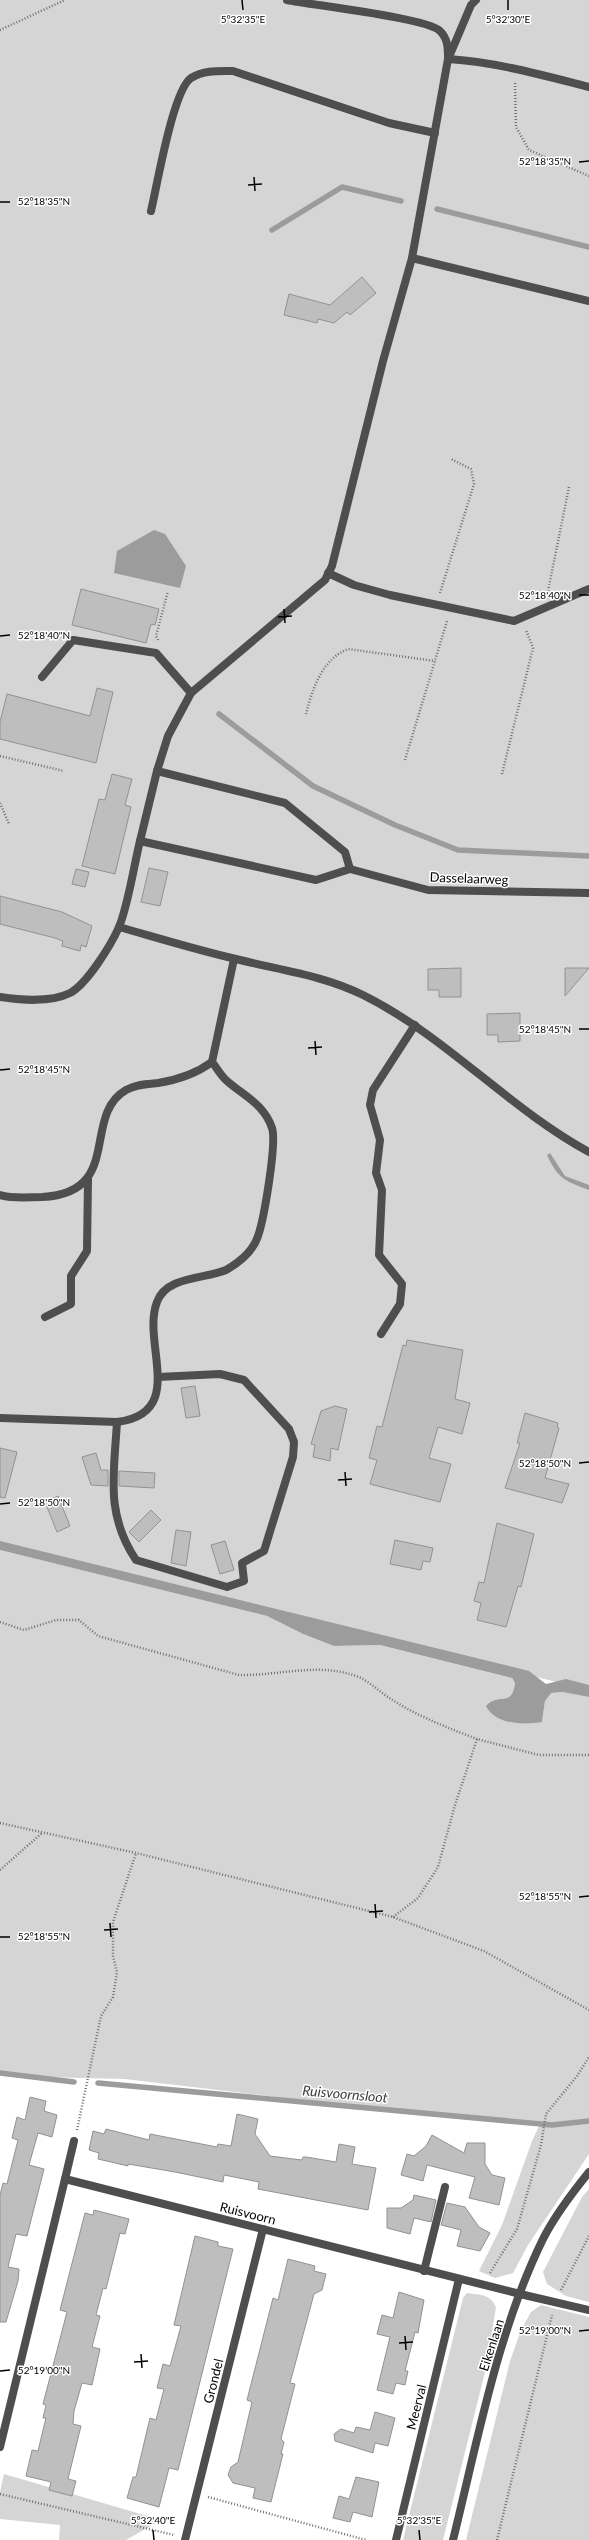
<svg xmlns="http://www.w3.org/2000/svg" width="589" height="2540" font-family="Lato,sans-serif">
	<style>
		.green { fill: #d5d5d5 }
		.water { fill: #9c9c9c }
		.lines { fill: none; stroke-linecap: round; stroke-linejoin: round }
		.stream { stroke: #9c9c9c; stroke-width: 5.5 }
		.building { fill: #bebebe; stroke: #929292 }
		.path { stroke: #707070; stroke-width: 2.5; stroke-dasharray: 1 2; stroke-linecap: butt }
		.service { stroke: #4e4e4e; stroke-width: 8 }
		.minor { stroke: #4e4e4e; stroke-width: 8 }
		.tertiary { stroke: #4e4e4e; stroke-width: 8 }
		.ticks { fill: none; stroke: #000; stroke-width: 1.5 }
		.labels { text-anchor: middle; stroke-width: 3; stroke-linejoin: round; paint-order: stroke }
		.street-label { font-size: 13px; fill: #000; stroke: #fff }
		.water-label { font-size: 14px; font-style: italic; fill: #3d3d3d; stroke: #fff }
		.ticks-label { font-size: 10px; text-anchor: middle; fill: #000; stroke: #fff; stroke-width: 3; stroke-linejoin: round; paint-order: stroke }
	</style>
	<rect width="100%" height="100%" fill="#fff"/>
	<!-- green -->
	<g class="green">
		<polygon points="0,0 589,0 589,1690 0,1544"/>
		<polygon points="0,1550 267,1616 303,1634 334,1646 380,1645 512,1678 515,1683 514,1694 509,1698 542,1722 545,1701 550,1693 562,1692 589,1697 589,2154 528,2245 513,2273 495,2278 479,2271 502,2225 532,2141 541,2122 295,2099 125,2079 0,2076"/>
		<polygon points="589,2189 589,2302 566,2296 547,2284 543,2272 582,2197"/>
		<path d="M 467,2293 C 481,2295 490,2294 496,2307 L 486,2368 L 443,2540 L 403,2540 L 463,2298 Z"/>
		<polygon points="541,2305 589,2317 589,2540 466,2540 510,2361 521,2330 531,2312"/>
		<polygon points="4,2474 161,2520 126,2540 59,2540 60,2525 0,2519 0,2492"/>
	</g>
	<!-- water -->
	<g class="water">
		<polygon points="154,530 165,534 186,566 180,588 114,573 117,551"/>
		<path d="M 550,1153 L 565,1176 L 589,1185 L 589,1190 C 565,1181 558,1179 547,1155 Z"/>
		<path d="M 0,1541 L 529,1671 L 546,1684 L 566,1679 L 589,1685 L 589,1697 L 562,1692 L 551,1693 L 545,1701 L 542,1722 C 525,1725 495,1725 486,1706 C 499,1692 512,1708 515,1683 L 512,1678 L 380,1645 L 334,1646 L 303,1634 L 267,1616 L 0,1550 Z"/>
	</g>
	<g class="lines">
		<!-- stream -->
		<g class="stream">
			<polyline points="437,209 589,247"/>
			<polyline points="272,230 342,187 401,201"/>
			<polyline points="219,714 313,786 395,825 458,850 589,856"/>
			<polyline points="0,2073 74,2082"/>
			<polyline points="98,2083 552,2125 589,2121"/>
		</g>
	</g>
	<!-- building -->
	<g class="building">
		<polygon points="362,277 376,293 350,315 347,312 334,323 318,319 317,323 284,315 289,294 330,305"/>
		<polygon points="81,589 159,609 155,625 151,624 146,643 72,625"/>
		<polygon points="97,688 113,692 96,763 0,739 0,722 7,694 90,716"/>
		<polygon points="112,774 132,779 125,805 131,807 115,874 82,866 99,799 105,800"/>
		<polygon points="149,868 168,872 160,906 141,902"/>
		<polygon points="76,869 89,872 85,887 72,884"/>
		<polygon points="0,896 62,912 92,926 86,947 81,945 80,951 62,946 63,941 55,938 0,924"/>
		<polygon points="461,968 461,997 439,997 439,990 428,990 428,969"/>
		<polygon points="565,968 589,968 565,996"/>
		<polygon points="520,1013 520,1041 498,1042 498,1035 487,1035 487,1014"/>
		<polygon points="407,1340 463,1350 455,1399 470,1403 462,1434 438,1427 429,1458 451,1464 440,1502 370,1484 377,1460 369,1458 377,1426 382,1427 403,1345 406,1346"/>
		<polygon points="195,1386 200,1416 186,1418 181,1388"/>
		<polygon points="335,1406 347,1409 338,1450 331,1448 330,1461 313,1457 315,1445 311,1444 321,1411"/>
		<polygon points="525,1413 558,1423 557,1427 559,1428 545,1478 569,1484 562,1503 505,1488 520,1443 517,1443"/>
		<polygon points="0,1448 17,1452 5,1498 0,1497"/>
		<polygon points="96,1453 101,1470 108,1470 108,1486 91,1485 82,1457"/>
		<polygon points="119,1471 155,1473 154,1488 119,1486"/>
		<polygon points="58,1496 70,1526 57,1532 45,1502"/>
		<polygon points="151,1510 161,1520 139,1542 129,1532"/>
		<polygon points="497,1523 534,1534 521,1587 518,1586 506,1627 477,1620 481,1603 474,1601 479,1582 484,1583"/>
		<polygon points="176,1530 191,1532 186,1566 171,1563"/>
		<polygon points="395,1540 433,1548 430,1562 423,1561 421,1570 390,1564"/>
		<polygon points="225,1541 234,1570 220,1574 211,1545"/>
		<polygon points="30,2097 46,2101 44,2111 57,2115 52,2137 38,2133 29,2165 44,2169 27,2236 16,2234 8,2267 19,2269 18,2281 6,2322 0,2322 0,2195 3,2183 7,2184 18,2140 12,2138 17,2117 25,2120"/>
		<polygon points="237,2114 258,2119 255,2134 270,2156 302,2160 303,2157 306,2157 336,2162 339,2144 355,2147 352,2164 376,2168 368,2210 258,2189 259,2182 224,2175 223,2182 175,2172 128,2164 128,2166 98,2159 99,2153 89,2150 93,2131 104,2134 106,2129 149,2140 150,2134 217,2147 218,2144 231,2146"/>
		<polygon points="432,2135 464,2153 467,2143 485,2143 485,2164 492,2175 505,2178 499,2205 469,2198 475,2177 427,2165 423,2181 401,2175 407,2154 414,2156 426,2146"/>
		<polygon points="414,2195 436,2200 431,2222 414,2218 410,2234 387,2228 387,2208 401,2208 413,2200"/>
		<polygon points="447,2203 465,2207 479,2227 490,2233 480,2251 457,2246 461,2230 441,2225"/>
		<polygon points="94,2210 129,2219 125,2234 120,2233 106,2289 103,2288 96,2315 100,2316 92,2347 100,2349 92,2385 82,2383 74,2411 73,2424 81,2426 68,2479 76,2481 72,2496 49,2490 51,2482 26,2476 32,2450 38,2451 46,2418 43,2418 46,2405 43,2404 67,2312 60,2310 85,2213 93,2215"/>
		<polygon points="195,2236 218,2242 218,2246 233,2249 178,2470 169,2468 159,2507 127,2498 133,2477 136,2477 150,2418 156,2420 164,2389 157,2388 163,2364 170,2366 181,2326 174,2325"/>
		<polygon points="288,2259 315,2266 314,2271 326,2274 322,2290 314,2294 290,2383 295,2384 281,2439 284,2442 281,2454 283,2454 271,2502 253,2498 255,2488 233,2483 228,2475 231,2467 238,2462 252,2402 247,2400 273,2298 278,2300"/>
		<polygon points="399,2292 424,2300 418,2333 415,2332 405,2371 408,2371 405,2385 396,2383 393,2394 377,2390 390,2337 377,2334 382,2315 393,2318"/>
		<polygon points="375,2412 395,2418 388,2446 375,2443 373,2453 335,2441 334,2434 341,2429 354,2433 356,2427 370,2430"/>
		<polygon points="356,2477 379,2482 372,2517 353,2512 350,2522 333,2518 339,2496 349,2499"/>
	</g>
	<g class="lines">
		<!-- path -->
		<g class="path">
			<polyline points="0,30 65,0"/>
			<polyline points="515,83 516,127 529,150 589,176"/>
			<polyline points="548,591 569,487"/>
			<polyline points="440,593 474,484 471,469 451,459"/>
			<polyline points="158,640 156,636 168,591"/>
			<path d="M 306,714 C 312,690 322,659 348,649 L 435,661"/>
			<polyline points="0,756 64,771"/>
			<polyline points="405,760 447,621"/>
			<polyline points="502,774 533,648 526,630"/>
			<polyline points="0,803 9,824"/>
			<path d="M 0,1622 L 24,1630 L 56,1620 L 79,1620 L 98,1636 L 239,1675 C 279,1676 322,1661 361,1678 C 371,1683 381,1693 391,1699 C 417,1716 448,1728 477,1739"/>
			<polyline points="0,1823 136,1853 393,1917 484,1951 589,2010"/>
			<polyline points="0,1870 42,1833"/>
			<polyline points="393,1917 418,1898 438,1867 455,1805 477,1739 539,1755 589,1755"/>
			<polyline points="77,2130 101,2016 113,1997 117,1972 113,1956 113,1922 136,1853"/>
			<polyline points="490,2273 517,2229 541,2145 546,2114 577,2076 589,2057"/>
			<polyline points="561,2290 589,2236"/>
			<polyline points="0,2494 174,2535"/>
			<polyline points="208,2497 366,2540"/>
			<polyline points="497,2540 552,2315"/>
		</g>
		<!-- service -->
		<g class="service">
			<path d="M 287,0 C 311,5 428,18 440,31 C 448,39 448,48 448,59 C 496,62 542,75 589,87"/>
			<polyline points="449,57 471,5 476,0"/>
			<path d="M 151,211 C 157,186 173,90 191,78 C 204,70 219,71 233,71 L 389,123 L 435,133"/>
			<polyline points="328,573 354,585 390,595 514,621 589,589"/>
			<path d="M 0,1195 C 13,1199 29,1197 42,1197 C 124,1193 81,1116 126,1090 C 136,1084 148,1084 158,1083 C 177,1080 197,1073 212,1062"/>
			<polyline points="45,1317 71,1304 71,1276 87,1251 88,1179"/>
			<polyline points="381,1334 400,1304 402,1284 379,1255 382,1190 376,1173 380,1140 370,1105 373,1090 415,1025"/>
			<path d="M 0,1418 L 117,1422 C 188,1413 141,1343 157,1302 C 166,1276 205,1279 226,1270 C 240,1262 253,1252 258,1236 C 264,1219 277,1143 272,1128 C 264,1104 244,1096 227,1081 C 221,1076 217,1068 212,1062 L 234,959"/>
			<path d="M 117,1422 C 114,1474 105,1514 136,1560 L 227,1587 L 244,1581 L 242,1563 L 264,1551 L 293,1457 L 294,1442 L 289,1429 L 244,1380 L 220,1374 L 158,1377"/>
			<polyline points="520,2294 589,2310"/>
		</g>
		<!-- minor -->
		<g class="minor">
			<polyline points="412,258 589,301"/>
			<polyline points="42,677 73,640 156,653 191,693 168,736 157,771"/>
			<polyline points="191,693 325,580 332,566 383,361 412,258 448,59"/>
			<polyline points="140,841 157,771 285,803 345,852 350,869"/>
			<polyline points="350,869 428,890 589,893"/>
			<path d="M 119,927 C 158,938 197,950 236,959 C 279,970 323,975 363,995 C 446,1036 508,1108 589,1152"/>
			<path d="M 0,997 C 21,1000 50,1003 70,993 C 87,984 111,945 119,927 C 128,906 134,865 140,841 L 316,880 L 350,869"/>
			<polyline points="65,2179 74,2141"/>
			<polyline points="424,2271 445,2187"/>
			<polyline points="0,2447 65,2179 520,2294"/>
			<polyline points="185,2540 263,2229"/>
			<polyline points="396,2540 459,2279"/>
		</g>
		<!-- tertiary -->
		<path class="tertiary" d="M 453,2540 C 478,2439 497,2333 543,2239 C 555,2215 572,2193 589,2172"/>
	</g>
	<!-- ticks -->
	<path class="ticks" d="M 242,0 L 243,10M 508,0 L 508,10M 579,162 L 589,161M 254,177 L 255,191M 248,185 L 262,184M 0,202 L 10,202M 579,595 L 589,595M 284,609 L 285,623M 278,617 L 292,616M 0,636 L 10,635M 579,1029 L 589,1029M 315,1041 L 316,1055M 308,1048 L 322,1047M 0,1070 L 10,1069M 579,1463 L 589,1462M 345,1472 L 346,1486M 338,1480 L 352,1479M 0,1504 L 10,1503M 579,1897 L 589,1896M 375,1904 L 376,1918M 369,1912 L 383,1911M 110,1923 L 111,1937M 104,1930 L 118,1929M 0,1937 L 10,1937M 579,2331 L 589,2330M 405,2336 L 406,2350M 399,2343 L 413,2342M 141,2354 L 142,2368M 134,2362 L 148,2361M 0,2371 L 10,2370M 153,2530 L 154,2540M 419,2530 L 420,2540"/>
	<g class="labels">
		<!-- street labels -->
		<g class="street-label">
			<text transform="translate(469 878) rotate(2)" y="5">Dasselaarweg</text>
			<text transform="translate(248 2213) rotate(14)" y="5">Ruisvoorn</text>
			<text transform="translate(491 2345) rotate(-72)" y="5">Eikenlaan</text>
			<text transform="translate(213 2381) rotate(-76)" y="5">Grondel</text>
			<text transform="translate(416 2407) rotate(-76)" y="5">Meerval</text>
		</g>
		<!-- water labels -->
		<g class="water-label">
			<text transform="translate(345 2094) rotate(5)" y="5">Ruisvoornsloot</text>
		</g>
	</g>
	<g class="ticks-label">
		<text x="508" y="23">5°32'30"E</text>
		<text x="243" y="23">5°32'35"E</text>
		<text x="545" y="165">52°18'35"N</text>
		<text x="44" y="205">52°18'35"N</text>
		<text x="545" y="599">52°18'40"N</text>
		<text x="44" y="639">52°18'40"N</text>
		<text x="545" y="1033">52°18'45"N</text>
		<text x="44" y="1073">52°18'45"N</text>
		<text x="545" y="1467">52°18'50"N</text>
		<text x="44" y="1506">52°18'50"N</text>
		<text x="545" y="1900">52°18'55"N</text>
		<text x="44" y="1940">52°18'55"N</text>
		<text x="545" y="2334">52°19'00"N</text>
		<text x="44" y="2374">52°19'00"N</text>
		<text x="153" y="2524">5°32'40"E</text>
		<text x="419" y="2524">5°32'35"E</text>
	</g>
</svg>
